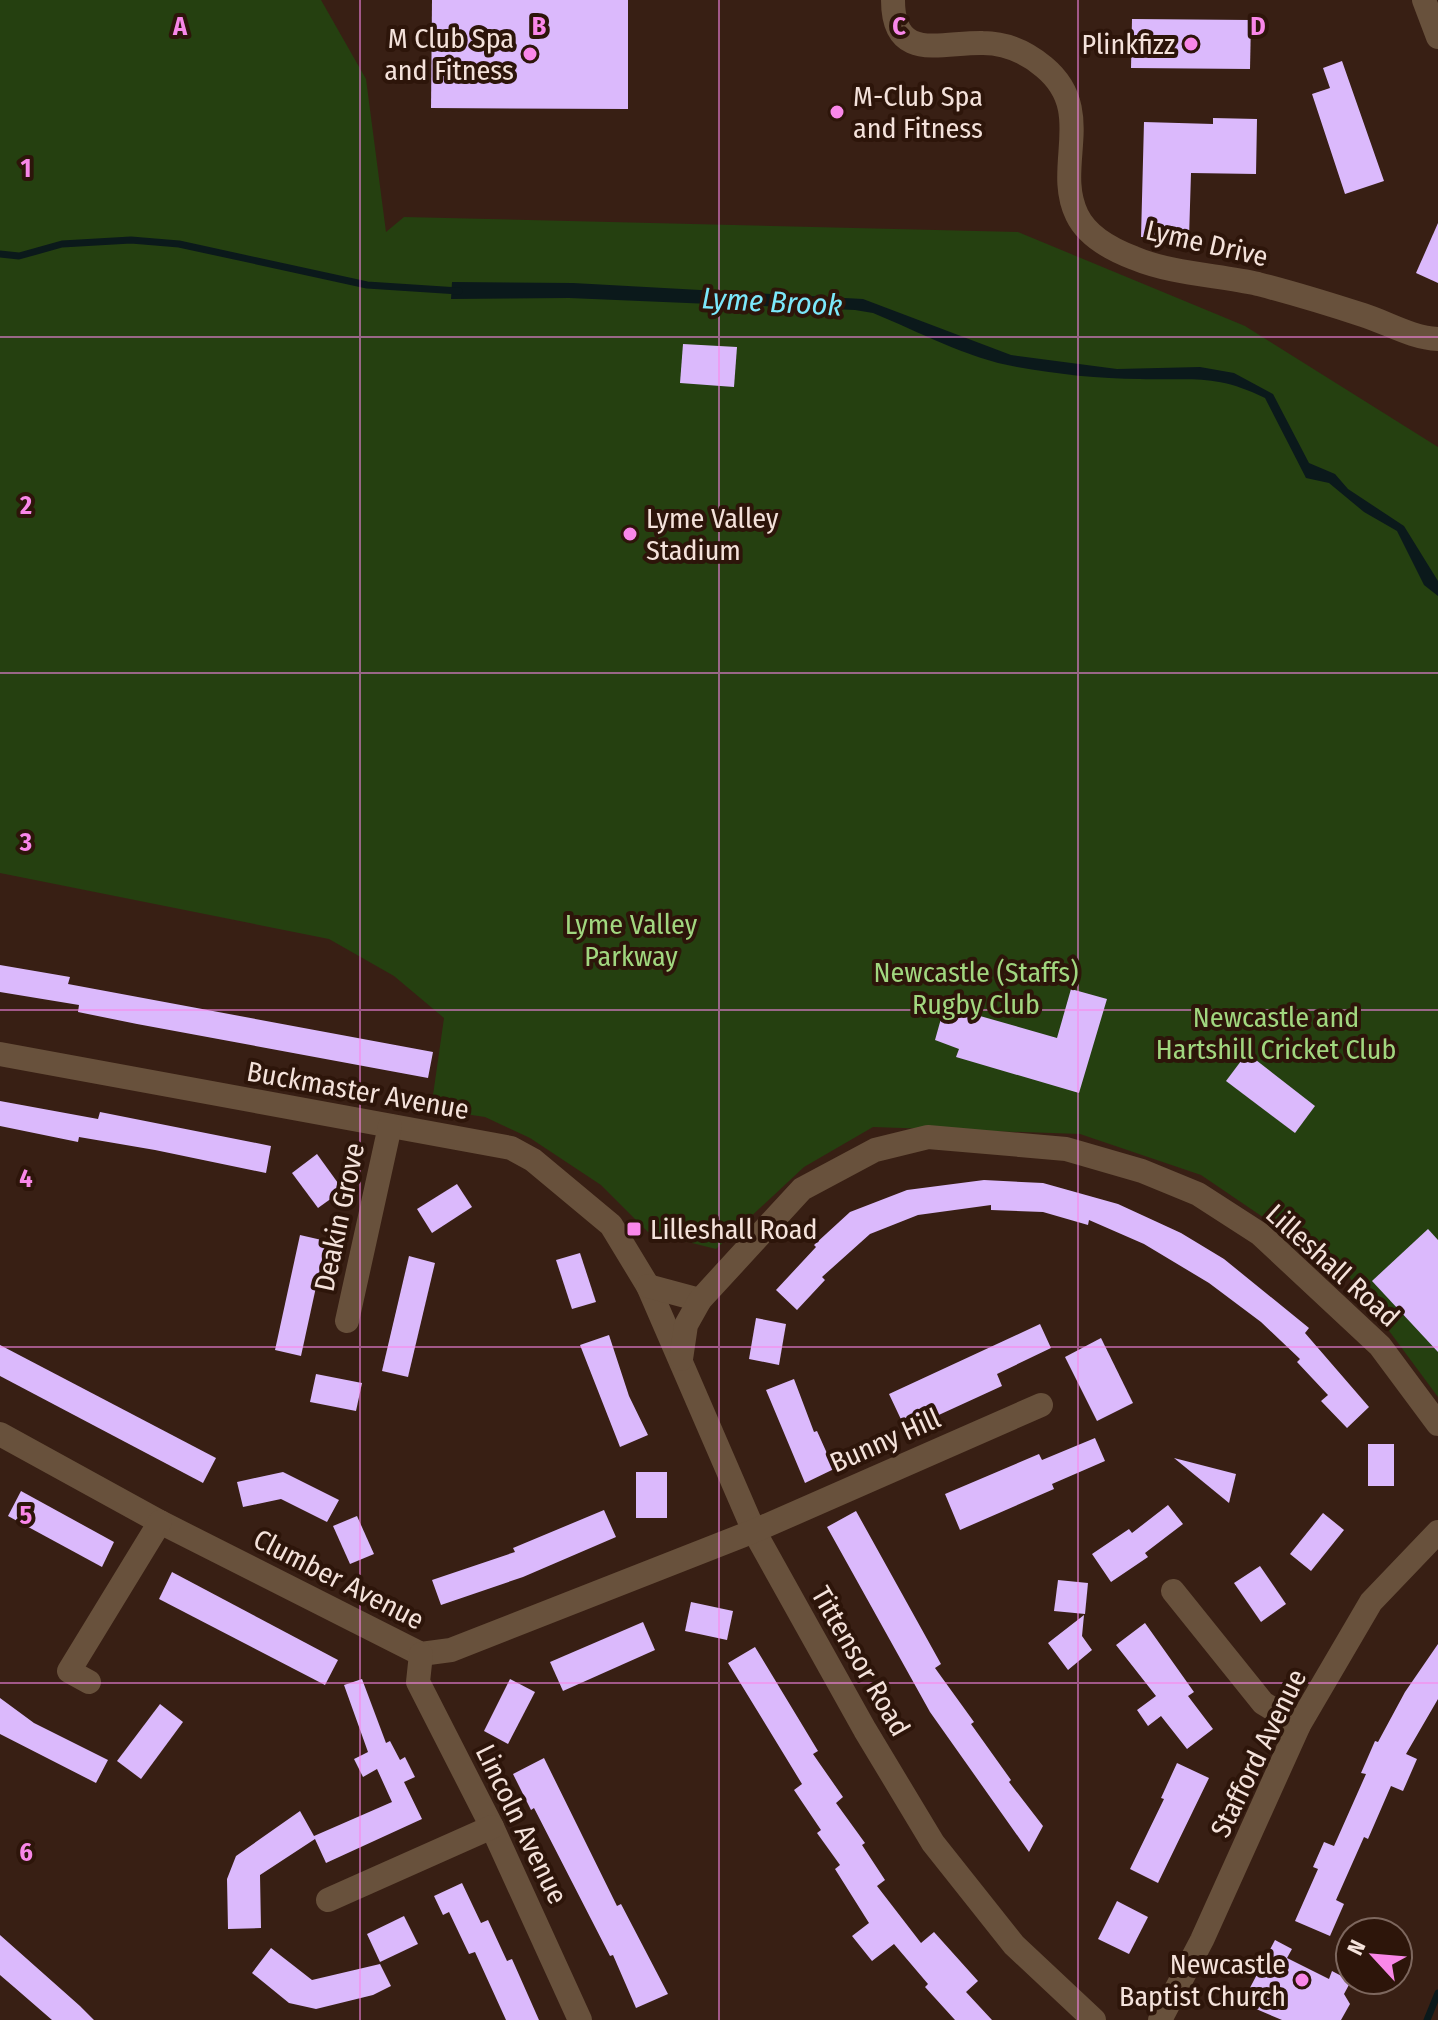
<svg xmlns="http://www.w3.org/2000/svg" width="1438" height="2020" font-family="'Fira Sans Condensed',sans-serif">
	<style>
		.green { fill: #254010 }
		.water { fill: #0b191b }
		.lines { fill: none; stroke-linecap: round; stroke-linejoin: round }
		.stream { stroke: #0b191b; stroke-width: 7 }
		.building { fill: #dbb9fc }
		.minor { stroke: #68513c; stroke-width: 24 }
		.grid { fill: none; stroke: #f987e9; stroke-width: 2; stroke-opacity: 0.55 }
		.poi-dot { fill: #f987e9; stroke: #2d150a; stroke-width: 3 }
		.labels { text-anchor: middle; stroke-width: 8; stroke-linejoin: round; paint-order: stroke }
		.poi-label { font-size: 28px; fill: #f4e2db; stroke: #2d150a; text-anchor: end }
		.street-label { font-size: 28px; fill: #f4e2db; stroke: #2d150a }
		.park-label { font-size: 28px; fill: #a1d77f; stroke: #2d150a }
		.water-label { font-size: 30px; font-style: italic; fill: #7be8fb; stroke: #2d150a }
		.grid-label { font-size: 26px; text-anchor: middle; font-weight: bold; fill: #f987e9; stroke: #2d150a; stroke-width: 8; stroke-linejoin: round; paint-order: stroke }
	</style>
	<rect width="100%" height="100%" fill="#381f14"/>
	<!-- green -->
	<polygon class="green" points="0,0 321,0 366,79 386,232 404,217 1018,232 1245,326 1438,447 1438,1397 1347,1274 1201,1175 1080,1134 873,1127 804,1167 716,1249 648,1232 601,1185 530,1138 485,1117 431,1109 444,1018 394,976 329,939 0,873"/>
	<!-- water -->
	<path class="water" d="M 452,282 L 573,283 L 863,299 L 1011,355 L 1117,369 L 1200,367 L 1234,373 L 1273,394 L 1309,463 L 1335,474 L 1348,489 L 1404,526 L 1438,581 L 1438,596 L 1424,585 L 1397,531 L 1364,512 L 1329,483 L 1306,478 L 1265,398 C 1214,373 1192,381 1140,379 C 1100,379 1056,374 1017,367 C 966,358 920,332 873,313 L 855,310 L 569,298 L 451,299 Z"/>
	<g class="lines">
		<!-- stream -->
		<g class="stream">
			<polyline points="0,254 19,256 62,244 131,240 179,244 367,285 459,291"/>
			<polyline points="1427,2020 1438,1993"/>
		</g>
	</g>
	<!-- building -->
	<g class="building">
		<polygon points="432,0 628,0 628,109 431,108"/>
		<polygon points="1132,19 1251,20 1250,69 1131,68"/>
		<polygon points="1342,61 1384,181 1345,194 1312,94 1330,88 1323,68"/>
		<polygon points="1213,118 1257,119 1256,174 1191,173 1189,238 1141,237 1144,122 1213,124"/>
		<polygon points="1438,223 1438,283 1416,273"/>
		<polygon points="683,344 737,347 734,387 680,383"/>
		<polygon points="0,965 70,977 68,984 433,1052 428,1078 137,1024 78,1012 79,1005 0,992"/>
		<polygon points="1071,989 1107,999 1079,1093 956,1057 959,1049 935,1040 942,1015 957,1020 959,1010 1057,1038"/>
		<polygon points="1247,1053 1315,1106 1295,1133 1226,1081"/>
		<polygon points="0,1101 98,1119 100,1112 271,1146 266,1173 155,1150 79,1137 78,1142 0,1126"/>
		<polygon points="317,1154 343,1190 318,1208 292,1173"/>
		<polygon points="984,1180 1043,1183 1118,1204 1181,1233 1224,1259 1309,1328 1305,1333 1369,1407 1347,1428 1321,1401 1328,1395 1297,1362 1300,1359 1261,1322 1209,1283 1144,1244 1089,1220 1088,1225 1043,1212 991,1210 991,1205 918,1215 870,1234 822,1277 825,1280 797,1310 776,1290 816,1247 814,1245 850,1212 907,1190"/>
		<polygon points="457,1184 472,1207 432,1233 417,1209"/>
		<polygon points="1428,1229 1438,1240 1438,1352 1372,1281"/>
		<polygon points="300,1235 326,1241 301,1356 275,1350"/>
		<polygon points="580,1253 596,1302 572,1309 556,1260"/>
		<polygon points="409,1256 435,1263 408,1377 382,1371"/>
		<polygon points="756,1318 786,1324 779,1365 749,1359"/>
		<polygon points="1040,1324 1051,1348 997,1374 1002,1386 906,1430 889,1394"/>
		<polygon points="609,1335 629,1396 648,1435 620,1447 580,1345"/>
		<polygon points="1101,1338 1133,1403 1097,1421 1065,1357"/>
		<polygon points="0,1345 216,1458 203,1483 0,1376"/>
		<polygon points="316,1374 362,1383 356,1411 310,1402"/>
		<polygon points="794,1379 814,1432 817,1431 834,1469 805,1483 766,1390"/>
		<polygon points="1095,1438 1105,1461 1052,1484 1054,1489 960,1530 945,1494 1039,1454 1042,1460"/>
		<rect x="1368" y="1444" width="26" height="42"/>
		<polygon points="1174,1458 1236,1474 1229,1503"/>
		<polygon points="283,1472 339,1500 327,1522 281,1499 243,1507 237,1482"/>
		<rect x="636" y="1472" width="31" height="46"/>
		<polygon points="21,1491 114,1542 102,1567 8,1516"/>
		<polygon points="1168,1505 1183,1524 1145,1553 1148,1557 1111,1582 1092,1554 1129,1529 1132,1533"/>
		<polygon points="604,1510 616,1537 523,1577 441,1605 432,1580 515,1552 513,1548"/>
		<polygon points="856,1511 941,1664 935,1668 974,1722 971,1724 1011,1780 1009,1782 1043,1826 1029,1852 930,1712 827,1527"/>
		<polygon points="1323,1513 1344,1530 1311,1571 1290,1554"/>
		<polygon points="357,1516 374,1554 350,1564 333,1526"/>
		<polygon points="1260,1566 1286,1604 1261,1622 1234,1583"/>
		<polygon points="172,1572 338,1660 325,1685 159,1599"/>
		<polygon points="1058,1580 1088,1583 1085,1614 1054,1611"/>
		<polygon points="691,1602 733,1611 727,1640 685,1631"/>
		<polygon points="1084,1615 1082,1636 1092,1650 1068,1670 1048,1643"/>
		<polygon points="643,1622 655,1650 563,1691 550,1662"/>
		<polygon points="1145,1623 1194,1692 1188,1696 1213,1729 1187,1749 1161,1716 1148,1726 1137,1710 1156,1696 1116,1645"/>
		<polygon points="1438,1644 1438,1699 1406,1754 1417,1759 1403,1791 1391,1786 1368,1839 1364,1837 1336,1900 1344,1904 1330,1936 1295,1921 1318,1869 1313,1867 1324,1842 1334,1846 1366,1774 1361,1773 1375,1741 1378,1742 1405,1692"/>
		<polygon points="755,1647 818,1751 813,1754 843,1797 836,1803 865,1843 862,1845 885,1880 877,1886 921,1943 934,1932 978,1981 966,1992 992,2020 955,2020 925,1987 928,1984 894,1944 872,1961 852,1936 869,1923 835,1869 840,1865 817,1833 821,1830 794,1790 802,1784 728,1663"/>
		<polygon points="362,1679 386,1743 390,1741 400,1760 405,1757 415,1777 404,1782 422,1819 326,1863 315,1839 260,1875 261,1928 228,1929 227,1879 236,1856 300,1811 314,1836 392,1802 377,1769 363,1777 354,1759 368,1752 344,1685"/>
		<polygon points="510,1679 535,1692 508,1744 484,1731"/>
		<polygon points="0,1698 34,1723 108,1760 96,1783 0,1734"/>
		<polygon points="160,1704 183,1722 141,1779 117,1761"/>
		<polygon points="544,1758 617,1906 621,1904 668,1994 636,2008 613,1955 610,1956 534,1808 531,1810 513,1774"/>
		<polygon points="1177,1763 1209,1778 1158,1883 1130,1869 1164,1799 1161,1798"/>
		<polygon points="462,1883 481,1923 488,1920 507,1961 512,1959 539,2020 506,2020 475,1952 469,1954 449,1912 443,1915 434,1896"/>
		<polygon points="1117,1901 1148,1917 1129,1954 1098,1939"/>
		<polygon points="404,1916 418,1944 380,1962 367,1934"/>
		<polygon points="0,1935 80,2006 94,2020 52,2020 14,1987 0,1975"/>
		<polygon points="1275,1940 1292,1949 1287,1958 1329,1979 1332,1971 1351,1981 1344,1994 1350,2004 1341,2020 1282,2020 1242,2003"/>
		<polygon points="271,1948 312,1980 380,1964 391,1986 373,1995 316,2009 289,2003 252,1973"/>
	</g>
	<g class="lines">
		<!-- minor -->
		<g class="minor">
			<path d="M 893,0 C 893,63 941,42 983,43 C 1006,43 1026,52 1044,67 C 1097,111 1053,166 1077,215 C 1087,236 1113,250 1134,258 C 1172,274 1218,275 1258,284 C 1293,293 1329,304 1363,315 C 1388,323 1412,338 1438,339"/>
			<polyline points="1424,0 1438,37"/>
			<polyline points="0,1054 511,1148 533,1160 611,1225 648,1286 754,1531 865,1730 933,1843 1014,1945 1094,2020"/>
			<polyline points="648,1286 700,1300"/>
			<polyline points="347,1321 390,1126"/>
			<polyline points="681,1359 686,1325 700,1300 802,1189 875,1150 928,1137 1066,1149 1142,1171 1198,1194 1260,1234 1380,1346 1438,1424"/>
			<polyline points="0,1434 160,1522 421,1654 451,1650 754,1531 1041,1405"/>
			<polyline points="1173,1591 1263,1703 1299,1725"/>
			<polyline points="421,1654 418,1682 492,1827 580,2020"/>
			<polyline points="89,1682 69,1671 160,1522"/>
			<polyline points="328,1900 492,1827"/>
			<polyline points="1160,2020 1202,1940 1299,1725 1371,1602 1438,1532"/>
		</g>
	</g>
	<!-- grid -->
	<path class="grid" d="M 360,0 L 360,2020M 719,0 L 719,2020M 1078,0 L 1078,2020M 0,337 L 1438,337M 0,673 L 1438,673M 0,1010 L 1438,1010M 0,1347 L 1438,1347M 0,1683 L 1438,1683"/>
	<!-- markers -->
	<g class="poi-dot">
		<circle cx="1191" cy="44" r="8"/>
		<circle cx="530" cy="54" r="8"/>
		<circle cx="837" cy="112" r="8"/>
		<circle cx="630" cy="534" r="8"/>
		<rect x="626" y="1221" width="16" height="16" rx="4"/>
		<circle cx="1302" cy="1980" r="8"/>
	</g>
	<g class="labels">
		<!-- poi labels -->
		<g class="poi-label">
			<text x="514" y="48">M Club Spa<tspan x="514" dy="32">and Fitness</tspan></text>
			<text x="1175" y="54">Plinkfizz</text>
			<text x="853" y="106" text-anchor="start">M-Club Spa<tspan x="853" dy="32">and Fitness</tspan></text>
			<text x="646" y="528" text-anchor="start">Lyme Valley<tspan x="646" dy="32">Stadium</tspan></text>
			<text x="650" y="1239" text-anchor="start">Lilleshall Road</text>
			<text x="1286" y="1974">Newcastle<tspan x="1286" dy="32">Baptist Church</tspan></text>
		</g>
		<!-- street labels -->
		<g class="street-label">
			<text transform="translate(1207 243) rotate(13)" y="10">Lyme Drive</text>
			<text transform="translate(358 1090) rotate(10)" y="10">Buckmaster Avenue</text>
			<text transform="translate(339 1217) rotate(-78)" y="10">Deakin Grove</text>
			<text transform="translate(1333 1265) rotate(42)" y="10">Lilleshall Road</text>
			<text transform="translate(885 1440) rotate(-24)" y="10">Bunny Hill</text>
			<text transform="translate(339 1579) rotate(27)" y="10">Clumber Avenue</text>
			<text transform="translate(861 1661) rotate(60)" y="10">Tittensor Road</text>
			<text transform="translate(1258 1753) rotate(-64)" y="10">Stafford Avenue</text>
			<text transform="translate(522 1824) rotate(64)" y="10">Lincoln Avenue</text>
		</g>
		<!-- park labels -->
		<g class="park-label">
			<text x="631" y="934">Lyme Valley<tspan x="631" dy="32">Parkway</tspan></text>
			<text x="976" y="982">Newcastle (Staffs)<tspan x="976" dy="32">Rugby Club</tspan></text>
			<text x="1276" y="1027">Newcastle and<tspan x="1276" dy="32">Hartshill Cricket Club</tspan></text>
		</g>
		<!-- water labels -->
		<g class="water-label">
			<text transform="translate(772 302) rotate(3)" y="10">Lyme Brook</text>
		</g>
	</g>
	<g class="grid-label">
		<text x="180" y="35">A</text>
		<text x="539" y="35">B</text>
		<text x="899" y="35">C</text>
		<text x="1258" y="35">D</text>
		<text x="26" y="177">1</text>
		<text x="26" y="514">2</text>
		<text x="26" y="851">3</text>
		<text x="26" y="1187">4</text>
		<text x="26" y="1524">5</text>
		<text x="26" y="1861">6</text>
	</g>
	<!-- north arrow -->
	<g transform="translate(1374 1956) rotate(296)"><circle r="38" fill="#2d150a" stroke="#7d675e" stroke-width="2"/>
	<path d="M0-6L14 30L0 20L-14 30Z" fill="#f987e9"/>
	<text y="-12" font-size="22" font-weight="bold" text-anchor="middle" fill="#f4e2db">N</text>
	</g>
</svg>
